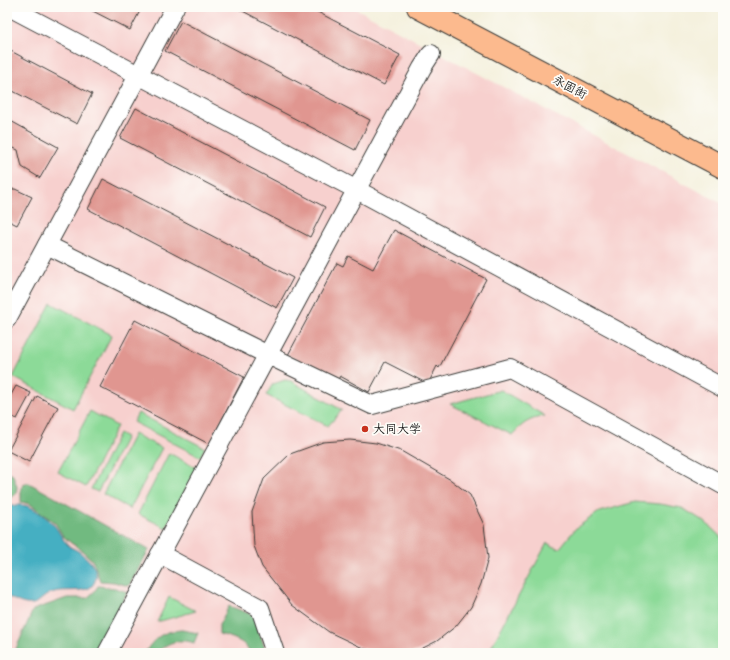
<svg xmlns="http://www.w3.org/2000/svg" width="730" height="660" font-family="Itim,'LXGW WenKai TC',sans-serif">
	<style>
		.built { fill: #f7d0ce }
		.green { fill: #8cda98; stroke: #547b5a }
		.forest { fill: #71ba80; stroke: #466b4e }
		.water { fill: #44afc2; stroke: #30666f }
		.building { fill: #e09690 }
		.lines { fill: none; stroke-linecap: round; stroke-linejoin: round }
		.minor-casing { stroke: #3c3c39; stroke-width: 20 }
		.major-casing { stroke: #3c3c39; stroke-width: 24 }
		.minor { stroke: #fff; stroke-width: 18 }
		.major { stroke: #fcba8e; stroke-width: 22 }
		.poi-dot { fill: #c8321e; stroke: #fdfcf7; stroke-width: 1.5 }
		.labels { text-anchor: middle; stroke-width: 3.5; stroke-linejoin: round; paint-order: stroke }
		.street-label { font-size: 12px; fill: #1c1c1c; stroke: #fdfcf7 }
		.poi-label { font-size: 12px; fill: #1c1c1c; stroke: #fdfcf7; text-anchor: start }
	</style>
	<rect width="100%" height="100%" fill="#fdfcf7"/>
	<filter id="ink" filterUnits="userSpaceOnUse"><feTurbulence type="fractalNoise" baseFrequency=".025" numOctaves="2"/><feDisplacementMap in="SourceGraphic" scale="8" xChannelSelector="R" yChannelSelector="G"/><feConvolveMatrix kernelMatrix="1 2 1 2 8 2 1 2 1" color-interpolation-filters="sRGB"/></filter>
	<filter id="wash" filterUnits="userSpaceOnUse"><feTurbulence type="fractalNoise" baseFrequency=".012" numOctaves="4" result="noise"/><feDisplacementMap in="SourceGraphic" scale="16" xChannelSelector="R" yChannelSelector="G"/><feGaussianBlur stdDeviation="0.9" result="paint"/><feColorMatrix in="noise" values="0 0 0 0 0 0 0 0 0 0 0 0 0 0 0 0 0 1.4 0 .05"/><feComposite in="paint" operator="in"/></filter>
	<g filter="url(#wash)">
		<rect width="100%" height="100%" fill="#f4f0dc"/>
		<!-- built -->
		<polygon class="built" points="7,7 353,7 723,204 723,653 7,653"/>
		<!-- green -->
		<g class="green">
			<polygon points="51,303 112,335 73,409 13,377"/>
			<polygon points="285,380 291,381 342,410 328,426 266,395 273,384"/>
			<path d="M 501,390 L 545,416 C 529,419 523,423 512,435 L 450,404 Z"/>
			<polygon points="90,411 117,426 86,487 58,472"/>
			<polygon points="138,413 205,448 200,457 133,422"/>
			<polygon points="119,433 126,437 98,492 91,489"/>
			<polygon points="134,434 162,448 130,509 103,494"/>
			<polygon points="169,453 197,468 166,528 138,514"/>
			<polygon points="635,502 660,504 682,508 705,522 723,539 723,653 488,653 547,543 559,549 576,528 599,512"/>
			<polygon points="169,597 196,611 157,622"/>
		</g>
		<!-- forest -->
		<g class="forest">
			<polygon points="7,472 13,475 17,487 16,494 7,500"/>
			<polygon points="25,483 29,483 149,550 129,586 114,582 100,581 95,566 92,560 79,548 71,543 63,536 55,523 30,504 21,502 21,488"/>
			<polygon points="98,586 115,588 127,592 112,623 112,634 101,653 15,653 15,651 33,610 67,598 87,598 94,592"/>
			<path d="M 229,606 L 253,615 L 267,653 L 250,653 C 247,641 230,637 219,634 L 219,625 Z"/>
			<path d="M 182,630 L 198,633 L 194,643 C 181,638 166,642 157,653 L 149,653 L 146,651 C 156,636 164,631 182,630 Z"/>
		</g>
		<!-- water -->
		<path class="water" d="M 18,505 C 21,505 24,505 27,506 C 33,507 50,520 54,525 C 59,531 62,539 68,545 C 71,548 75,549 78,551 C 90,560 103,572 92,586 C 86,593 64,589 54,592 C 47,594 43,598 38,602 C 28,608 16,601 7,596 L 7,506 Z"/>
		<g id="blocks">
			<!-- building -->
			<g class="building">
				<polygon points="85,7 142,7 130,30"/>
				<polygon points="235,7 308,7 400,55 384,85"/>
				<polygon points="181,21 370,120 355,150 165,51"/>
				<polygon points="7,49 92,94 77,124 7,88"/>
				<polygon points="136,108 325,207 310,237 120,138"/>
				<polygon points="7,119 58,147 40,178 22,167 18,150 7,145"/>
				<polygon points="103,179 293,278 277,308 88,209"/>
				<polygon points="15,189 32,197 17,225 7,220 7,190"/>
				<polygon points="394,230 486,279 439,368 437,366 428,384 385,362 369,392 340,376 337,381 288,355 337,263 343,266 348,256 373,269"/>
				<polygon points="135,320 244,377 209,444 100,387"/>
				<polygon points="16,386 31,393 17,419 7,414 7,402"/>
				<polygon points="37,396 58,407 29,462 8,451"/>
				<polygon points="350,440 376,443 401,451 451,480 470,495 484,525 488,558 481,584 471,607 456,626 437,641 415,652 393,653 365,649 329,632 292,605 262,567 254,546 252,512 264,479 290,454 323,442"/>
			</g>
		</g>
	</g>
	<g filter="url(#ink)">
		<use href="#blocks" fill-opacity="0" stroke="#3c3c39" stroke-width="1"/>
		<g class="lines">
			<defs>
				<g id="minor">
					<polyline points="9,7 357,190 723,388"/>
					<polyline points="47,245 268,355 372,405 510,368 723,485"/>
					<polyline points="7,319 175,7"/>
					<polyline points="160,554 260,608 275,653"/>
					<polyline points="107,653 422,68 431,54"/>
				</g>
				<polyline id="major" points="418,7 723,167"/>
			</defs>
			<!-- minor casing -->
			<use href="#minor" class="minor-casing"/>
			<!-- major casing -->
			<use href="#major" class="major-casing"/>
			<!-- minor -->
			<use href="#minor" class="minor"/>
			<!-- major -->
			<use href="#major" class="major"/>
		</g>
	</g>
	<!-- markers -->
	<circle class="poi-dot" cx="365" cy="429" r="4"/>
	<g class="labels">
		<!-- street labels -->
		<g class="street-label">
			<text transform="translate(570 87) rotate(28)" y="4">永固街</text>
		</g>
		<!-- poi labels -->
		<g class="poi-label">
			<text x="373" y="433">大同大学</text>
		</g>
	</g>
	<!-- margin -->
	<rect width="730" height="660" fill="none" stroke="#fdfcf7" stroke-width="24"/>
</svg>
